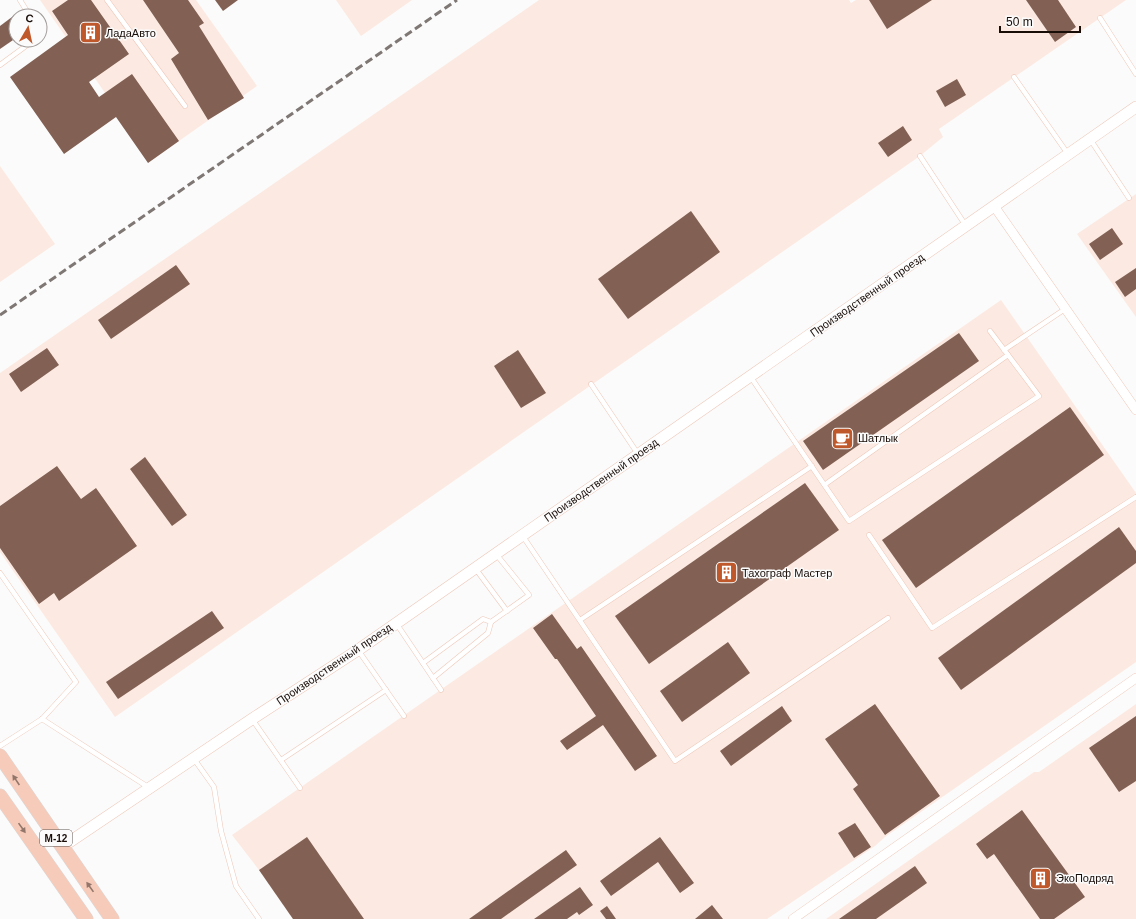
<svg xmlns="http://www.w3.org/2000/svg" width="1136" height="919" font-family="Arial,sans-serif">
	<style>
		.built { fill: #fceae2 }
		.building { fill: #826154 }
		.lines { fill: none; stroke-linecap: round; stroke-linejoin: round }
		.service-casing { stroke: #eec8b9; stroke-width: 5.5 }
		.minor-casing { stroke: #eec8b9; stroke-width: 10 }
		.tertiary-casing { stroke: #eec8b9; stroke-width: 12 }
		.primary-casing { stroke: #dad8d7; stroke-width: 15 }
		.service { stroke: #fff; stroke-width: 4.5 }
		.minor { stroke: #fff; stroke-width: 9 }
		.tertiary { stroke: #fff; stroke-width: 11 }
		.primary { stroke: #f7cbba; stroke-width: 14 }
		.rail { stroke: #7e7774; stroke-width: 3; stroke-dasharray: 8 4; stroke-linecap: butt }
		.oneway { fill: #93766a }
		.labels { text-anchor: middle; stroke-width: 3; stroke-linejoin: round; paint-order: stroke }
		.shield { fill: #fbfbfb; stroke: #5d5451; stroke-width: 1 }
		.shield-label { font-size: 10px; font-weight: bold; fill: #190d08 }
		.poi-label { font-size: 11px; fill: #190d08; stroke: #fbfbfb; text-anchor: start }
		.street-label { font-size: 11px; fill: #190d08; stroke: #fbfbfb }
	</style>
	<rect width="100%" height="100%" fill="#fbfbfb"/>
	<!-- built -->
	<g class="built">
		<polygon points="40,0 196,0 257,86 152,160"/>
		<polygon points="336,0 412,0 361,36"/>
		<polygon points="539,0 849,0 851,3 856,0 1126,0 939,129 943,137 920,156 115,717 0,552 0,373"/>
		<polygon points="0,166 55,244 0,282"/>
		<polygon points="1136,194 1136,317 1077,234"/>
		<polygon points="1001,300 1136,493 1136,662 885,837 875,846 767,919 293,919 259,870 232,835"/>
		<polygon points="1136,704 1136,919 826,919 1034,772 1039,772"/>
	</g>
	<!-- building -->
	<g class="building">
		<polygon points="68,0 91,0 129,54 89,82 99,97 132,74 179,141 148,163 116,117 64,154 10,77 68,35 52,11"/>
		<polygon points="143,0 188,0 204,23 199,26 244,98 208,120 171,59 179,53"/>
		<polygon points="215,0 238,0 223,11"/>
		<polygon points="869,0 932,0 887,29"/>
		<polygon points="1026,0 1058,0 1076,27 1055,42"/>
		<polygon points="16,14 16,38 0,49 0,26"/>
		<polygon points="957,79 966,95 945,107 936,91"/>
		<polygon points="903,126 912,140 888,157 878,143"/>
		<polygon points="691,211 720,252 628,319 598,279"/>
		<polygon points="1112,228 1123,244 1100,260 1089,244"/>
		<polygon points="176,265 190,284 111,339 98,320"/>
		<polygon points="1136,268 1136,289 1125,297 1115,282"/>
		<polygon points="959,333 979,361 823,470 803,441"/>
		<polygon points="47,348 59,365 21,392 9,374"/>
		<polygon points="518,350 546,393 521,408 494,366"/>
		<polygon points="1070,407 1104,455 916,588 882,540"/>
		<polygon points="145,457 187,515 172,526 130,469"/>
		<polygon points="57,466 81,499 96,488 137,546 59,601 54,593 39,604 0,548 0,506"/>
		<polygon points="805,483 839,530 649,664 615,616"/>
		<polygon points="1119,527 1136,551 1136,563 961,690 938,658"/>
		<polygon points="212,611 224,628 118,699 106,682"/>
		<polygon points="552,614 577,649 581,646 657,756 635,771 603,725 567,750 560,741 596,716 557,659 555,659 533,628"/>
		<polygon points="728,642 750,673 682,722 660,691"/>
		<polygon points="875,704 940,796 885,835 853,789 858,785 825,739"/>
		<polygon points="782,706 792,721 731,766 720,751"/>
		<polygon points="1136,716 1136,781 1119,792 1089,748"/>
		<polygon points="1022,810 1085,897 1054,919 1040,919 994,854 987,859 976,844"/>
		<polygon points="855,823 871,847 854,858 838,833"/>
		<polygon points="307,837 364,919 293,919 259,870"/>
		<polygon points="660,837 694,883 680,893 658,862 611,896 600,881"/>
		<polygon points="566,850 577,865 501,919 469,919"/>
		<polygon points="915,866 927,883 876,919 839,919"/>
		<polygon points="580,887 593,905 579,915 577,912 567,919 534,919"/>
		<polygon points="712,905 723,919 695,919"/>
		<polygon points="607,906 616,919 606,919 600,911"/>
	</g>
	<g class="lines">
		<defs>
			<g id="service">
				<polyline points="20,0 30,16"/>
				<polyline points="107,0 185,106"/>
				<polyline points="1100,18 1136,74"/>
				<polyline points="40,30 43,34 40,36"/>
				<polyline points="0,65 34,40"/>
				<polyline points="1014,77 1068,154"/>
				<polyline points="1090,139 1129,198"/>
				<polyline points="920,156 966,226"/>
				<polyline points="1004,350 1065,309"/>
				<polyline points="750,376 849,521 1039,396 990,331"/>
				<polyline points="591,384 638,454"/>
				<polyline points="827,483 1008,355"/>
				<polyline points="522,535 675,761 888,618"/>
				<polyline points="869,535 932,628 1136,497"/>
				<polyline points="475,568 507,611"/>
				<polyline points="0,573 76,682 42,719 0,746"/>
				<polyline points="580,620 812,466"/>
				<polyline points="396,623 441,690"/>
				<polyline points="358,650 404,716"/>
				<polyline points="423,663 483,619 491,622"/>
				<polyline points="433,678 488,633 491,622 529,595 496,554"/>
				<polyline points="42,719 148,787"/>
				<polyline points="252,719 300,788"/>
				<polyline points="194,759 214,787 221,831 236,886 259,919"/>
				<polyline points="281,760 386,690"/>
			</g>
			<g id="minor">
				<polyline points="994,206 1136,410"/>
				<polyline points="793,919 1136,678"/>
			</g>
			<polyline id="tertiary" points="62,847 252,719 358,650 1136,107"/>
			<g id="primary">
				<polyline points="0,756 112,919"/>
				<polyline points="0,796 86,919"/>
			</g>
		</defs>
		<!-- service casing -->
		<use href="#service" class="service-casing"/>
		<!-- minor casing -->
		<use href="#minor" class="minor-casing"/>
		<!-- tertiary casing -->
		<use href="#tertiary" class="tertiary-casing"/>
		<!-- primary casing -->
		<use href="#primary" class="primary-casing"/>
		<!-- service -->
		<use href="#service" class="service"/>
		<!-- minor -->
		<use href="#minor" class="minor"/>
		<!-- tertiary -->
		<use href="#tertiary" class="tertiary"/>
		<!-- primary -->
		<use href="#primary" class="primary"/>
		<!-- rail -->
		<polyline class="rail" points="0,315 457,0"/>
	</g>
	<!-- one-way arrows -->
	<defs><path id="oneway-solid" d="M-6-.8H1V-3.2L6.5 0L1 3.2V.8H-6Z"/></defs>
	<g class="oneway">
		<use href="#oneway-solid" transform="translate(16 780) rotate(-124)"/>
		<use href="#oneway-solid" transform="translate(22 828) rotate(55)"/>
		<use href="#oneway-solid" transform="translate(90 887) rotate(-125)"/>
	</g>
	<!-- icons -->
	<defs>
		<symbol id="building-square" viewBox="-11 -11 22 22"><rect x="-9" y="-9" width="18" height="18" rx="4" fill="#bf592c" stroke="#fbfbfb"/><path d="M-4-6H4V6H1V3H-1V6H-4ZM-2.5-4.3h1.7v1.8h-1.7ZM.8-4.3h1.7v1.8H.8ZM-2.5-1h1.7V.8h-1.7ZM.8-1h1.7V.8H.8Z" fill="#fff"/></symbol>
		<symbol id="cafe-square" viewBox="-11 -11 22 22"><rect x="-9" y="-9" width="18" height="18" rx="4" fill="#bf592c" stroke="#fbfbfb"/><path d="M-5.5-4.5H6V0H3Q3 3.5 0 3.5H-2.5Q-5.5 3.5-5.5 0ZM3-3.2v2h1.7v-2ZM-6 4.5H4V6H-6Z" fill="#fff"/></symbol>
	</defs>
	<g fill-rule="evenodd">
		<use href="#building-square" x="78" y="20" width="25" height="25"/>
		<use href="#cafe-square" x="830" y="426" width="25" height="25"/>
		<use href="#building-square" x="714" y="560" width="25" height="25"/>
		<use href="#building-square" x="1028" y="866" width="25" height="25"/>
	</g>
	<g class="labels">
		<!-- shield labels -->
		<rect class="shield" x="40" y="830" width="32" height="16" rx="3"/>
		<g class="shield-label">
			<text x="56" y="842">М-12</text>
		</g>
		<!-- poi labels -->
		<g class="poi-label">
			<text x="106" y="37">ЛадаАвто</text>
			<text x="858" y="442">Шатлык</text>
			<text x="742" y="577">Тахограф Мастер</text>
			<text x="1056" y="882">ЭкоПодряд</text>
		</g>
		<!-- street labels -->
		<g class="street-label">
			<text transform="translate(867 295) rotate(-35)" y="4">Производственный проезд</text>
			<text transform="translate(601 480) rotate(-35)" y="4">Производственный проезд</text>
			<text transform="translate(334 664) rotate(-34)" y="4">Производственный проезд</text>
		</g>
	</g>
	<!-- north arrow -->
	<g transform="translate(28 28) rotate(9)"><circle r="19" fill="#fbfbfb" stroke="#a19c9a"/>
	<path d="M0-3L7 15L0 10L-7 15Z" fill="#bf592c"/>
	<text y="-6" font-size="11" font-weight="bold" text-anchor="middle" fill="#190d08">С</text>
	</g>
	<!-- scale -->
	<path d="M1000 26v6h80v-6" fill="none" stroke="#190d08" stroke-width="2"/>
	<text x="1006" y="26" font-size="12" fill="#190d08" stroke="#fbfbfb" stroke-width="3" paint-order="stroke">50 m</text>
</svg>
